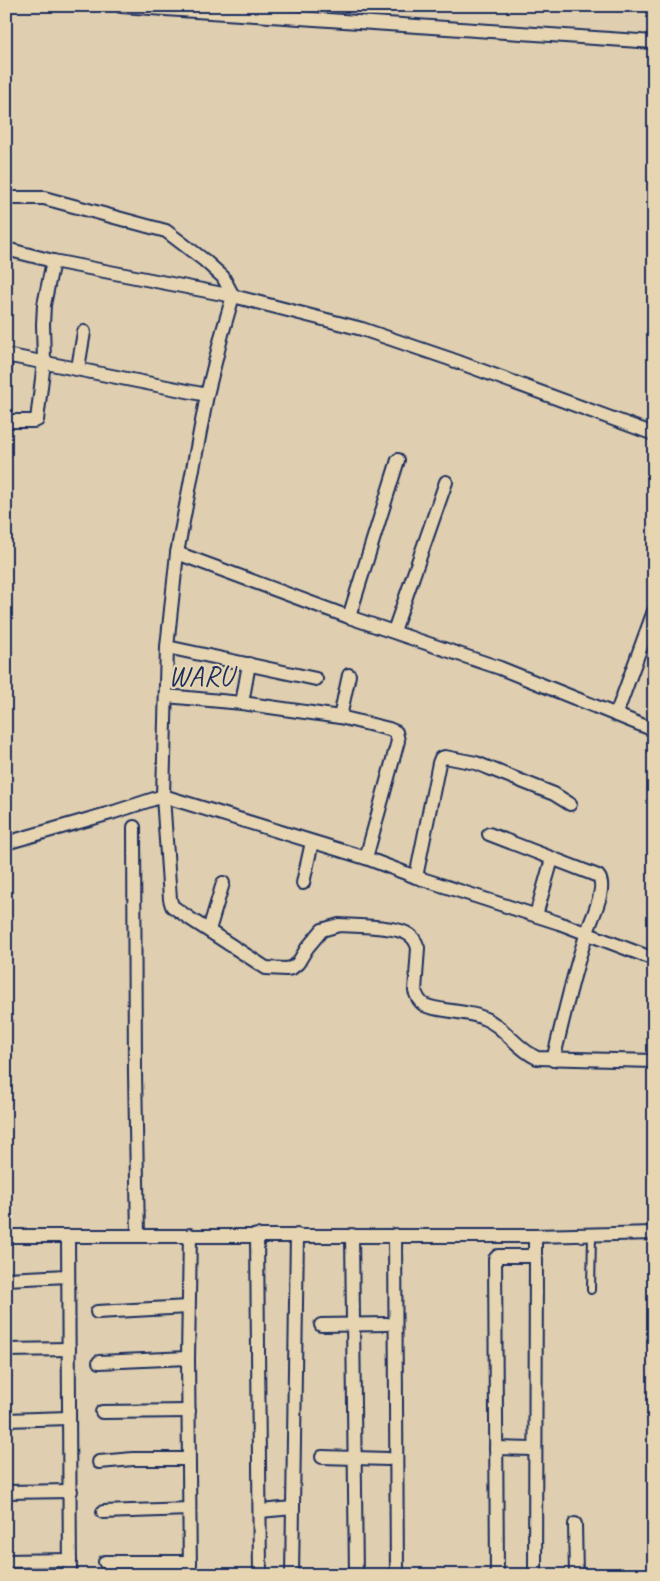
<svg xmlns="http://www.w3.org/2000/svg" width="660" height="1581" font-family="Caveat,sans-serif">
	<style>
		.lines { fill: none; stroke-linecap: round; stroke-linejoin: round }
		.service-casing { stroke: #1b2f5e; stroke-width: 10 }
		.minor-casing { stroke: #1b2f5e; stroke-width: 16 }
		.service { stroke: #e7d5b2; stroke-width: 6 }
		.minor { stroke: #e7d5b2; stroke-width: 12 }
		.labels { text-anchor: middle; stroke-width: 4.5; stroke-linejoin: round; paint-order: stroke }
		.quarter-label { font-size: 28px; letter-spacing: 1px; fill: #1b2f5e; stroke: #e7d5b2 }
	</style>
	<rect width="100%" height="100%" fill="#dfceaf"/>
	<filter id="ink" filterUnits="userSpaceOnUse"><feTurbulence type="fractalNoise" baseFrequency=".02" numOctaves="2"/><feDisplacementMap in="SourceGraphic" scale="10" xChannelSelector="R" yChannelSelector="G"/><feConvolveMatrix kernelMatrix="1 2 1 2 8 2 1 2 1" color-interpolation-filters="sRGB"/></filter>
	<g filter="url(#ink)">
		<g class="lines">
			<defs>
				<g id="service">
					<polyline points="7,379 9,356"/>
					<polyline points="591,1290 592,1235"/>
				</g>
				<g id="minor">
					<polyline points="121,6 654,42"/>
					<polyline points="6,198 44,198 166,231 204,260 223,277 233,296"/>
					<polyline points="6,249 53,261 233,296"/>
					<polyline points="6,355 207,395 222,334 233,296 362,329 450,359 654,434"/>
					<polyline points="78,368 84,332"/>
					<path d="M 207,395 L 177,553 L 167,647 L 163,796 L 170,899 L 172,906 L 189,918 L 266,968 L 286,969 L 292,968 L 298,963 L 307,948 L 322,930 L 339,925 C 356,926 393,926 406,933 C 413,936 416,941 418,948 L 415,991 C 417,997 419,1001 423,1004 C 433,1011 467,1011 481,1017 C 504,1025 515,1048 537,1058 L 654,1061"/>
					<polyline points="6,421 34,421 37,420 44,362 43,324 44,305 53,261"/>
					<polyline points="177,553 349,617 398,460"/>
					<polyline points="349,617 500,668 654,730"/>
					<polyline points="394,631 446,482"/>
					<polyline points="167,647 316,679"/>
					<polyline points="166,696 242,703 340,717 389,729 396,732 398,741 366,858"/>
					<polyline points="242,703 249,664"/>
					<polyline points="616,715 654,611"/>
					<polyline points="340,717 349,675"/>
					<polyline points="134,827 135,1073 138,1236"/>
					<path d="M 489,834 L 598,876 C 608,887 592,917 588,930 C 573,972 564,1017 553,1060"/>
					<polyline points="6,843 114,812 163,796 366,858 416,877 559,923 654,959"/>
					<polyline points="416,877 439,763 441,758 445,757 476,763 554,794 570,804"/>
					<polyline points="303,883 312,842"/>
					<polyline points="536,915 552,859"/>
					<polyline points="209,930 223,883"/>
					<polyline points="257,1235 260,1575"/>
					<polyline points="352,1235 356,1575"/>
					<polyline points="395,1235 397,1575"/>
					<polyline points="6,1236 535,1236 654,1233"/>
					<path d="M 68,1236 C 69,1349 70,1462 70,1575"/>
					<polyline points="535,1236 535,1256 536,1259 535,1575"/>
					<polyline points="6,1279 68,1276"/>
					<polyline points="97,1312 188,1307"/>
					<polyline points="321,1325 387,1324"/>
					<polyline points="6,1350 69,1349"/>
					<polyline points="99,1362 188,1358"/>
					<polyline points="102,1412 189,1411"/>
					<polyline points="6,1420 68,1418"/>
					<polyline points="496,1448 535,1449"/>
					<polyline points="322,1457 388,1459"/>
					<polyline points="99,1462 133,1459 188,1459"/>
					<polyline points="6,1492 71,1491"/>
					<polyline points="260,1511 293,1508"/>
					<polyline points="103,1512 189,1509"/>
					<polyline points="575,1524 576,1575"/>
					<polyline points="6,1561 70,1560"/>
					<polyline points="105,1562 190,1562"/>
					<polyline points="190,1575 188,1358 190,1235"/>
					<polyline points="292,1575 297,1235"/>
					<polyline points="497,1575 495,1259 498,1256 535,1256"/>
				</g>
			</defs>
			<!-- service casing -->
			<use href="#service" class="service-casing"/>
			<!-- minor casing -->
			<use href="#minor" class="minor-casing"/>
			<!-- service -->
			<use href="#service" class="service"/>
			<!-- minor -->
			<use href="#minor" class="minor"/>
		</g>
	</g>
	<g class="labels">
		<!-- quarter labels -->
		<g class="quarter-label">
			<text x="201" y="685">WARU</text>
		</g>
	</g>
	<!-- margin -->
	<rect width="660" height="1581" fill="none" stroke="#e7d5b2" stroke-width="25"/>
	<rect x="12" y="12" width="635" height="1556" fill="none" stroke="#1b2f5e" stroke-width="2" filter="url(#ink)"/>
</svg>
